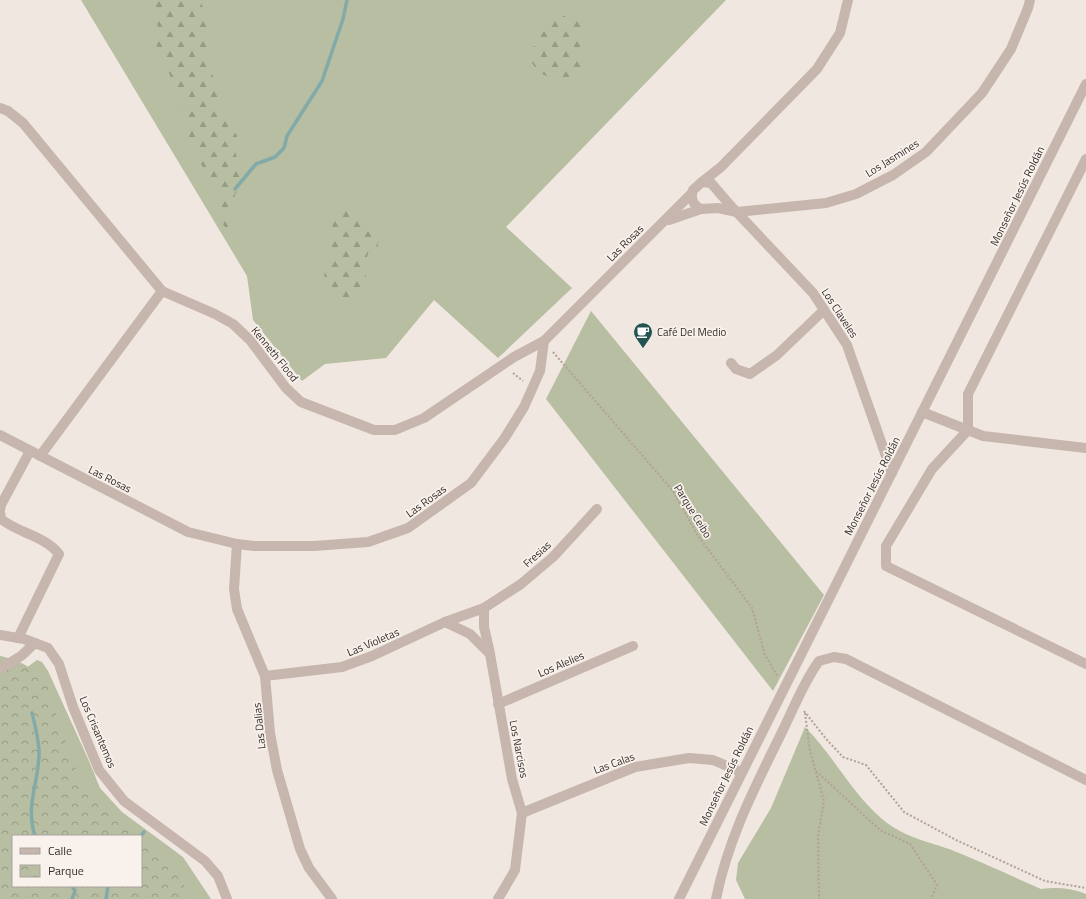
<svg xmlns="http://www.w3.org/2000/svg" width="1086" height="899" font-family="'Titillium Web',sans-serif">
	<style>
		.green { fill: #b7bea1; fill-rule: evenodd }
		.forest { fill: url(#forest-firs) }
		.park { fill: url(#park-crowns) }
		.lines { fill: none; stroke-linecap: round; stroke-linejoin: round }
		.stream { stroke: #82aaa8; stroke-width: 3.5 }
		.path { stroke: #b3a097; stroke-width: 2; stroke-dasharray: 2 2; stroke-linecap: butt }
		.minor { stroke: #c7b6ad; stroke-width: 10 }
		.labels { text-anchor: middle; stroke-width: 3.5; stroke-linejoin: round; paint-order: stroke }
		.street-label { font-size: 11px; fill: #362d2b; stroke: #f8f1ec }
		.poi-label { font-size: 11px; fill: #362d2b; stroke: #f8f1ec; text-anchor: start }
	</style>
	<defs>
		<pattern id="forest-firs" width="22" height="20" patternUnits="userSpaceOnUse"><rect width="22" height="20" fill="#b7bea1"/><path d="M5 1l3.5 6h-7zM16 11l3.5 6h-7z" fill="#969b83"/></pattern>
		<pattern id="park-crowns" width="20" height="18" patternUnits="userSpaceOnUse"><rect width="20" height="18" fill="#b7bea1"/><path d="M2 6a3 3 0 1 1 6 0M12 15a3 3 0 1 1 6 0" fill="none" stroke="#969b83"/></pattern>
	</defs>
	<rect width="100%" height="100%" fill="#f0e7e0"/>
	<!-- green -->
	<g class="green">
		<polygon points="81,0 726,0 506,227 572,288 498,358 434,300 386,358 325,364 302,381 253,320 247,276"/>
		<polygon points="591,311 824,595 773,691 546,399"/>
		<path d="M 37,660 L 42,662 L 48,671 L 89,761 L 100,788 L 122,812 L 183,857 L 211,899 L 0,899 L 18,674 ZM 13,836 L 141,836 L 141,886 L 13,886 Z"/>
		<path d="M 805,727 C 833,755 851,792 881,818 C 903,837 923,840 949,849 C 980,861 1011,876 1041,889 C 1056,887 1072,888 1086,894 L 1086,899 L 745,899 L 736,880 L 738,863 L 771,808 Z"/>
	</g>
	<!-- forest -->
	<g class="forest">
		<polygon points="151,0 200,0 209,23 211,69 221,105 239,140 234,148 242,175 242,186 235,194 228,231 218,218 218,196 189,141 186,111 155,42 158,27"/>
		<path d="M 555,11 L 566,17 L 586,20 L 589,28 L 583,33 L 579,33 C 582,56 590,63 572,81 C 545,77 539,78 526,52 L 534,46 L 538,48 L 544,21 Z"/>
		<path d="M 342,205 L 357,212 L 364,225 L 379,230 L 378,246 L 369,250 L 366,261 L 366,286 L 357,296 L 342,302 C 314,279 327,272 331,243 C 334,227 329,219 342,205 Z"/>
	</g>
	<!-- park -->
	<path class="park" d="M 0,656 C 20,660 42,671 50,692 C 53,701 55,711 58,721 C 67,744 75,770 87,791 C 96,808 122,824 137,836 L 13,836 L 13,886 L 141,886 L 141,840 C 162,857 179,876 193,899 L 0,899 Z"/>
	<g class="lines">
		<!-- stream -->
		<g class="stream">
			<polyline points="235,189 256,164 275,157 284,148 287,136 322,81 343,19 347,0"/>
			<path d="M 32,713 C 35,725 39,740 39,753 C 39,783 25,804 35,836"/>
			<polyline points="141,836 144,832"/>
			<polyline points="72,899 75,891 72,886"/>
			<polyline points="106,899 108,886"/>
		</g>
		<!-- path -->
		<g class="path">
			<polyline points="553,352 673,491 698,536 752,608 765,655 778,677"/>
			<polyline points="513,373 523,381"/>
			<polyline points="804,711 827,740 843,757 866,765 904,812 956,840 1045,881 1086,888"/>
			<polyline points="805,713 810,751 824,801 818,836 819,899"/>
			<polyline points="816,771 880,830 910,844 937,885 931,899"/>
		</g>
		<!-- minor -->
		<g class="minor">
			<polyline points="0,108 8,111 23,123 162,291 215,314 233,324 250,340 286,388 301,402 374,430 395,430 424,418 514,357 544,341 691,194"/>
			<polyline points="1086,159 968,394 968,430 932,469 886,546 886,566 1086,664"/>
			<polyline points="702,182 721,167 817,69 840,33 848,0"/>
			<path d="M 701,209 C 693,205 690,198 693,190 L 702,182 L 711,183 L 730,205 L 813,293 L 847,345 L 892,473"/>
			<polyline points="669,220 701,209 718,208 737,212 826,203 856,194 893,175 926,152 982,93 1011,49 1028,8 1030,0"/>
			<polyline points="731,363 736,369 750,374 777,355 824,310"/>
			<polyline points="922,412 983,436 1086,448"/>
			<polyline points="0,435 188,532 237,544 254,546 314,546 368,542 408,528 471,483 504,439 524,407 540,371 544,341"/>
			<polyline points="40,456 162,291"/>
			<polyline points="0,510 1,505 30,451"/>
			<path d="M 0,512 L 1,519 C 18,533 45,536 59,554 L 18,638"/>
			<polyline points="237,544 234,589 237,609 265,676 270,733 277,770 300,849 309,868 332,899"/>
			<polyline points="484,608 484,627 490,653"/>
			<polyline points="445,622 470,634 490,654 512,779 522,813 515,870 498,899"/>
			<polyline points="0,635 24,639 48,648 59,664 73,707 99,770 124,801 205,861 218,876 227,899"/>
			<polyline points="0,669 21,656 35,643"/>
			<polyline points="265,676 342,667 372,656 445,622 484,608 521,584 553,557 597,509"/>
			<polyline points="498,704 633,646"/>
			<polyline points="522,813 635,767 689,758 713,760 741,772"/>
			<polyline points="679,899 1086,84"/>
			<path d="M 716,899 C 728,839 754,789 781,734 C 793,710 803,683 819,661 L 834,657 L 846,659 L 1086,780"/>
		</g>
	</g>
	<!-- icons -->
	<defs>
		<symbol id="cafe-pin" viewBox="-11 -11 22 30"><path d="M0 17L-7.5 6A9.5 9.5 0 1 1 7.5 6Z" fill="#255352" stroke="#f8f1ec"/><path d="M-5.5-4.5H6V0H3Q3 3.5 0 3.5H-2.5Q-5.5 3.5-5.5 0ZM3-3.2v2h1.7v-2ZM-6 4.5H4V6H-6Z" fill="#fff"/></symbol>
	</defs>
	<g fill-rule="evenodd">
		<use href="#cafe-pin" x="632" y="321" width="22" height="30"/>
	</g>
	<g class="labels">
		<!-- street labels -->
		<g class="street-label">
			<text transform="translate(892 158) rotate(-32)" y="4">Los Jasmines</text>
			<text transform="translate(1017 196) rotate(-64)" y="4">Monseñor Jesús Roldán</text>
			<text transform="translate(625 243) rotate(-45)" y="4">Las Rosas</text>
			<text transform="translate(840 313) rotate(57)" y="4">Los Claveles</text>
			<text transform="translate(275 354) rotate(51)" y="4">Kenneth Flood</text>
			<text transform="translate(110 479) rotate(27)" y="4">Las Rosas</text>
			<text transform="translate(872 486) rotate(-63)" y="4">Monseñor Jesús Roldán</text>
			<text transform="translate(426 501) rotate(-36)" y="4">Las Rosas</text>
			<text transform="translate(693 511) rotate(58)" y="4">Parque Ceibo</text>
			<text transform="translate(537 554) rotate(-42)" y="4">Fresias</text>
			<text transform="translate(373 642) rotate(-23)" y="4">Las Violetas</text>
			<text transform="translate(561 664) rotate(-23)" y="4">Los Alelies</text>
			<text transform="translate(259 726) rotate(-96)" y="4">Las Dalias</text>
			<text transform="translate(98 732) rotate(67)" y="4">Los Crisantemos</text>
			<text transform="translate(519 749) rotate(79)" y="4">Los Narcisos</text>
			<text transform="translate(614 763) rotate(-20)" y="4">Las Calas</text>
			<text transform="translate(726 776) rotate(-64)" y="4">Monseñor Jesús Roldán</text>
		</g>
		<!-- poi labels -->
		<g class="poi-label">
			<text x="657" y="336">Café Del Medio</text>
		</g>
	</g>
	<!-- legend -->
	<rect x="12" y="835" width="130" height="52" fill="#f8f1ec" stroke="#aaa39f"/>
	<rect x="20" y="848" width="20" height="6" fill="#c7b6ad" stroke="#aaa39f"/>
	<text x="48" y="855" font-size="12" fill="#362d2b">Calle</text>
	<rect x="20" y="865" width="20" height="12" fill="url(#park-crowns)" stroke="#aaa39f"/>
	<text x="48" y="875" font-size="12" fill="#362d2b">Parque</text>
</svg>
